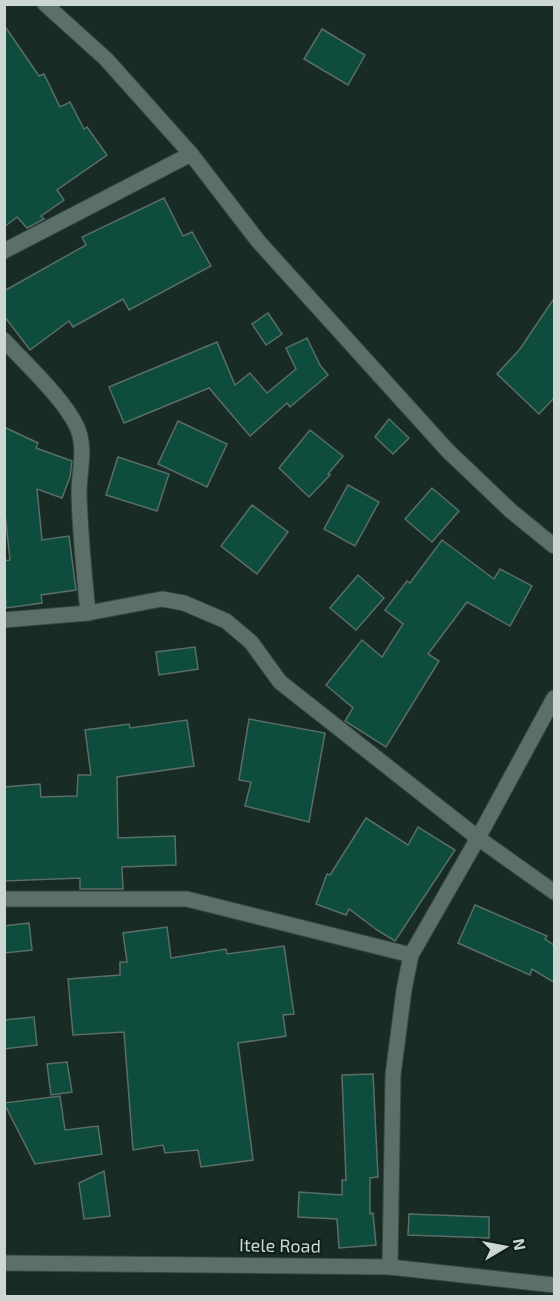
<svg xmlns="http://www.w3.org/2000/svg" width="559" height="1301" font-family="'Exo 2',sans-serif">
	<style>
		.building { fill: #0e4c3e; stroke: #5a6e67; stroke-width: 1.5 }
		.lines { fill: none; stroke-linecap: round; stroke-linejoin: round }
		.minor-casing { stroke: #374641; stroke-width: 17 }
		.minor { stroke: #5b7069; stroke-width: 15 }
		.labels { text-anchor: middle; stroke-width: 4.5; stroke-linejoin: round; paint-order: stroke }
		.street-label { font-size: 18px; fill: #ccd7d3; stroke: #0f211c }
	</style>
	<rect width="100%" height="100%" fill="#182b25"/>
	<!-- building -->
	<g class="building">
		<polygon points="4,25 39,76 44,74 60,107 70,102 84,129 87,127 107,155 57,190 64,200 41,216 44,219 27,228 17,217 4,227"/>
		<polygon points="322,29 365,55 348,85 304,59"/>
		<polygon points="164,198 183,236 192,232 211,266 129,310 123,299 73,327 69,321 30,350 4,316 4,291 86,245 82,237"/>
		<polygon points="555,297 555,397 539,414 497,374 520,349"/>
		<polygon points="268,313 282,334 266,345 252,324"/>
		<polygon points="307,338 320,365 328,375 290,407 287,403 250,436 209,388 124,423 109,387 217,342 235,385 250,373 267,393 296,369 286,348"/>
		<polygon points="389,419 409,438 393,454 375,437"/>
		<polygon points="178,421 227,444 207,487 158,464"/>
		<polygon points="4,427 38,443 36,448 72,461 70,477 62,498 37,489 42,540 69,536 76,590 41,595 42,603 6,608 4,561 10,560 4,504"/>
		<polygon points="310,430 343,456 328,474 330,475 309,497 279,468"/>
		<polygon points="118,457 169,474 157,511 106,495"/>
		<polygon points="348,485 379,502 355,546 324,529"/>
		<polygon points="432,488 459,511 432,542 405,519"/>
		<polygon points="252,505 288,532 257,574 221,546"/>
		<polygon points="442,540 494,579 500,569 532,586 510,626 467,602 428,654 439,661 386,747 345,721 353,708 326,685 362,640 382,657 403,624 385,610 407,581 410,583"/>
		<polygon points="358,575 384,598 356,630 330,608"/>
		<polygon points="195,647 198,669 159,675 156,652"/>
		<polygon points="249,719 325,733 309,822 245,806 251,782 239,780"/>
		<polygon points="187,720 194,766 117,777 118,838 175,836 176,865 122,867 123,889 80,889 80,878 4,881 4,787 40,784 41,797 77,796 78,775 91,775 85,730 129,724 130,728"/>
		<polygon points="366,818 408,845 418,827 455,850 395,941 377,930 349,909 346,915 316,904 327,874 330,875"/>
		<polygon points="475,905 547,936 545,939 555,946 555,983 532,969 530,975 458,943"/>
		<polygon points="29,923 32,950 4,953 4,926"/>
		<polygon points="167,927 171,958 226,949 227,954 284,946 294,1014 283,1015 286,1036 238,1043 253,1160 201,1167 198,1150 165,1153 163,1145 133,1150 124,1032 73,1035 68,979 120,975 120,962 127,962 123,933"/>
		<polygon points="34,1017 37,1045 4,1049 4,1020"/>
		<polygon points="67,1062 72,1092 51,1095 47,1064"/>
		<polygon points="373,1074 378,1177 370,1178 370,1214 373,1213 376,1245 339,1248 337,1219 298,1217 299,1192 342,1195 342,1180 346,1180 342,1075"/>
		<polygon points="60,1096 65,1130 98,1126 102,1154 35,1164 4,1103"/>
		<polygon points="104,1171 110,1216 84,1219 79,1183"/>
		<polygon points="409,1214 489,1217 489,1238 408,1235"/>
	</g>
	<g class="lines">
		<defs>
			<g id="minor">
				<polyline points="45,4 106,59 191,154 258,241 448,451 511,511 554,546"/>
				<polyline points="4,251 191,154"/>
				<path d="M 4,340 C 26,364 62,397 76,425 C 87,447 79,470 79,493 C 80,533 84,573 88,613"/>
				<polyline points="4,620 88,613 162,599 184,603 226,621 251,642 280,682 478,838 411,955 404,990 393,1075 390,1267"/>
				<polyline points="554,698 478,838 554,892"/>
				<polyline points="4,899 187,899 411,955"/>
				<polyline points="4,1263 390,1267 554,1285"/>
			</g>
		</defs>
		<!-- minor casing -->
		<use href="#minor" class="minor-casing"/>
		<!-- minor -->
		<use href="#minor" class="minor"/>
	</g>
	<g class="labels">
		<!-- street labels -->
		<g class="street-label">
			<text transform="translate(280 1246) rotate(1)" y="6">Itele Road</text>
		</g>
	</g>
	<!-- border -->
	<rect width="559" height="1301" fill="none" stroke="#ccd7d3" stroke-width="12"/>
	<!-- north arrow -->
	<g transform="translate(505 1247) rotate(80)" stroke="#0f211c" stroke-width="4.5" paint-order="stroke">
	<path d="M0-4.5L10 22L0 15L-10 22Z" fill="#ccd7d3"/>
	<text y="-9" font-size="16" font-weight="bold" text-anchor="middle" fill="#ccd7d3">N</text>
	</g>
</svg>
